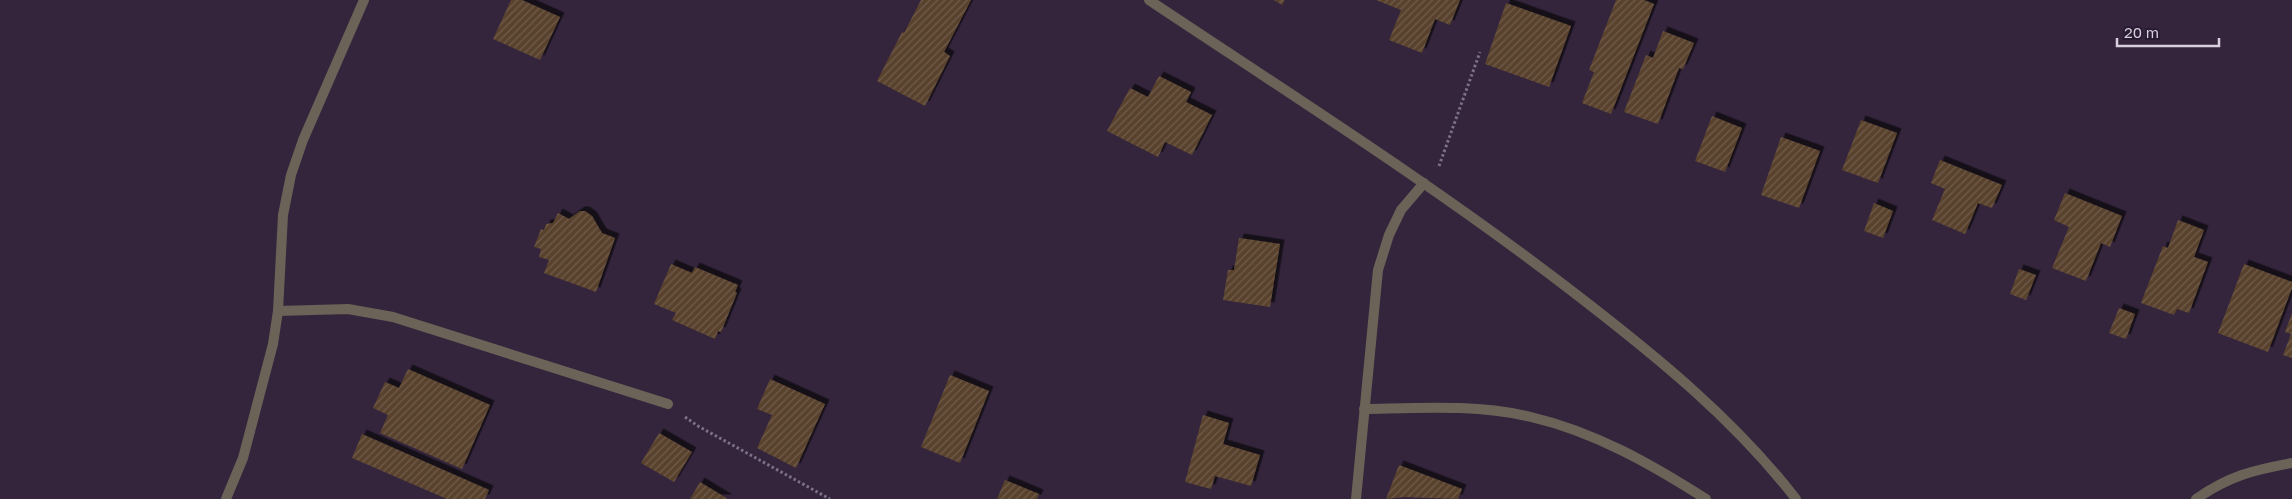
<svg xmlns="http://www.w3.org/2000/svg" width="2292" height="499" font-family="'Golos Text',sans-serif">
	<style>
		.building { fill: url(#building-hatch); filter: url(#shadow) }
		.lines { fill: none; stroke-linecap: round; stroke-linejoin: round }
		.path { stroke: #7d7185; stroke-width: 3; stroke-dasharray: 2.5 2.5; stroke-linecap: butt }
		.lane { stroke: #6b6357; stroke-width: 10 }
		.street { stroke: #6b6357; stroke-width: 10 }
	</style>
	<defs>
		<pattern id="building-hatch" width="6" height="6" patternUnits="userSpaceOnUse" patternTransform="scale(1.25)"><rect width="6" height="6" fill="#59422d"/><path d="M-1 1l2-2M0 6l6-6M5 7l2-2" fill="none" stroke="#705c4b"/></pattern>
		<filter id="shadow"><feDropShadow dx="4.5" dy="-4.5" stdDeviation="0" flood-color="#0009"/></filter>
	</defs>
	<rect width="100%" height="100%" fill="#34253d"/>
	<!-- building -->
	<g class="building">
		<polygon points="511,0 522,0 560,17 540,60 493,39"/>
		<polygon points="921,0 971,0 944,52 950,56 925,106 877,81 902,32 904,33"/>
		<polygon points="1274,0 1285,0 1282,5"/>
		<polygon points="1376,0 1460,0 1450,25 1435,19 1422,53 1389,40 1401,10"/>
		<polygon points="1616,0 1644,0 1654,4 1611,114 1582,103 1594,72 1589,70"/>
		<polygon points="1506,3 1571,26 1549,87 1485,64"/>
		<polygon points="1663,31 1694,43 1683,69 1679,68 1658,124 1624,112 1646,55 1653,58"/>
		<polygon points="1159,76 1191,92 1186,102 1212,115 1192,155 1165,142 1158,157 1107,131 1130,88 1148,97"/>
		<polygon points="1712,116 1742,128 1725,172 1695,161"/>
		<polygon points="1861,120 1897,133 1878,183 1842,170"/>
		<polygon points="1781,137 1820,151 1799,208 1761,195"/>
		<polygon points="1940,160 2002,185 1992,208 1978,203 1965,234 1932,220 1945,189 1931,183"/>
		<polygon points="2065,193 2122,216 2110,247 2101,243 2086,281 2052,268 2069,227 2054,220"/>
		<polygon points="1874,203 1893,211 1883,238 1864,231"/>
		<polygon points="580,211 585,211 592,216 602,233 615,238 596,292 544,273 549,260 539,257 541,249 534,247 541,229 544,230 546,224 553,223 558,213 569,219"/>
		<polygon points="2178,220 2204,230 2194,257 2208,262 2189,313 2177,309 2174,315 2141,303 2163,246 2168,248"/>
		<polygon points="1239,238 1280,244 1270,307 1223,300 1228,270 1234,270"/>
		<polygon points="671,264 692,273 695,267 738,285 735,292 737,293 721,332 718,331 715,339 672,320 676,313 654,304"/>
		<polygon points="2244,264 2292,282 2292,288 2268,352 2218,333"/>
		<polygon points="2019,269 2036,275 2026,300 2010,294"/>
		<polygon points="2119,308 2135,314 2126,339 2109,333"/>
		<polygon points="2292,313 2292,358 2283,355 2291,334 2285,332"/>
		<polygon points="408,369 490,405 462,469 380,433 388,415 373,408 385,382 399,388"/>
		<polygon points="950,375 989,391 960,463 921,447"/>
		<polygon points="770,379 825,404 796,468 757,448 772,415 757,409"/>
		<polygon points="1203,415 1229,423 1223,444 1260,455 1251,486 1215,476 1211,489 1185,482"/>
		<polygon points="659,433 692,452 674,482 641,463"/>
		<polygon points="362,434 489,490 485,499 447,499 352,458"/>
		<polygon points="1399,465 1462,489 1458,499 1404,497 1386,499"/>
		<polygon points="1005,480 1039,494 1037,499 997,499"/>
		<polygon points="700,482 728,499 690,499"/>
	</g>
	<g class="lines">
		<!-- path -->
		<g class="path">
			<polyline points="1439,166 1480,52"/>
			<polyline points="685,417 698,426 830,499"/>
		</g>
		<!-- lane -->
		<g class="lane">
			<polyline points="278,311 348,309 393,317 668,404"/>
			<path d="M 1364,409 C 1419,408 1477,404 1531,417 C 1595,432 1651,464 1706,499"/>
			<polyline points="226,499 243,458 273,344 278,311 283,215 291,175 303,140 364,0"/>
			<polyline points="1356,499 1378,270 1389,235 1401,210 1424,183"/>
		</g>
		<!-- street -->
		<g class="street">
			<path d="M 1149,0 C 1293,96 1440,189 1577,295 C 1656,356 1734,419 1796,499"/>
			<path d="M 2196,499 C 2229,476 2253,470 2292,463"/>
		</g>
	</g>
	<!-- scale -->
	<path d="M2117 38v8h102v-8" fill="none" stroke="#d7cede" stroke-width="2.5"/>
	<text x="2124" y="38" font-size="15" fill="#d7cede" stroke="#291c32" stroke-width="4" paint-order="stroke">20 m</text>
</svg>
